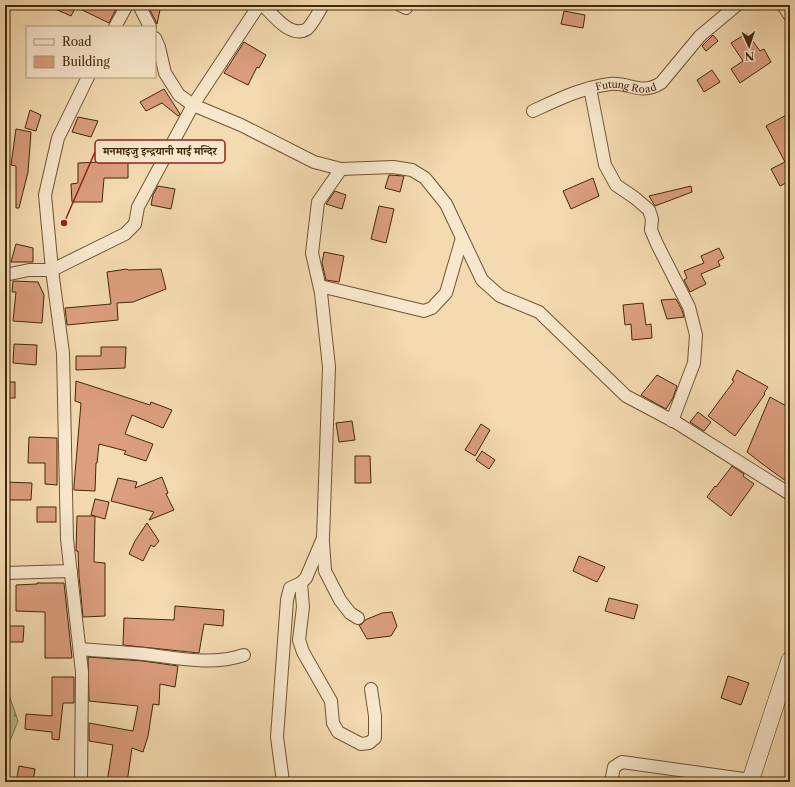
<svg xmlns="http://www.w3.org/2000/svg" width="795" height="787" font-family="'Libre Caslon Text','Noto Serif Devanagari',serif">
	<style>
		.forest { fill: url(#forest-firs); stroke: #7d744b }
		.building { fill: #dc9e7e; stroke: #412909 }
		.lines { fill: none; stroke-linecap: round; stroke-linejoin: round }
		.street-casing { stroke: #6e5533; stroke-width: 14 }
		.secondary-casing { stroke: #412909; stroke-width: 18 }
		.street { stroke: #f8e7cc; stroke-width: 12 }
		.secondary { stroke: #f8e7cc; stroke-width: 17 }
		.labels { text-anchor: middle; stroke-width: 4; stroke-linejoin: round; paint-order: stroke }
		.street-label { font-size: 10px; fill: #412909; stroke: #f8e7cc }
		.leader { fill: none; stroke: #8f2418; stroke-width: 1.5 }
		.callout-dot { fill: #8f2418; stroke: #f8e7cc; stroke-width: 1.5 }
		.callout { fill: #f8e7cc; stroke: #8f2418; stroke-width: 1.5 }
		.callout-label { font-size: 11px; text-anchor: middle; font-weight: bold; fill: #412909 }
	</style>
	<defs>
		<pattern id="forest-firs" width="22" height="20" patternUnits="userSpaceOnUse"><rect width="22" height="20" fill="#b9c08d"/><path d="M5 1l3.5 6h-7zM16 11l3.5 6h-7z" fill="#989c71"/></pattern>
	</defs>
	<rect width="100%" height="100%" fill="#f4dab0"/>
	<filter id="stains"><feTurbulence type="fractalNoise" baseFrequency=".005" numOctaves="4"/><feColorMatrix values="0 0 0 0 .2 0 0 0 0 .09 0 0 0 0 .02 0 0 0 .5 -.17"/></filter>
	<radialGradient id="worn" r=".72"><stop offset=".6" stop-color="#630" stop-opacity="0"/><stop offset="1" stop-color="#630" stop-opacity=".3"/></radialGradient>
	<!-- forest -->
	<polygon class="forest" points="5,683 18,721 5,753"/>
	<!-- building -->
	<g class="building">
		<polygon points="46,5 118,5 109,23 76,7 71,16"/>
		<polygon points="149,5 161,5 157,24 149,8"/>
		<polygon points="564,11 585,15 583,28 561,24"/>
		<polygon points="747,33 760,51 764,49 771,62 740,83 731,69 743,61 731,43"/>
		<polygon points="713,35 718,41 706,51 702,46"/>
		<polygon points="244,42 266,55 259,68 257,67 248,85 224,73"/>
		<polygon points="712,70 720,82 704,92 697,80"/>
		<polygon points="164,89 180,114 178,116 162,103 146,111 140,102"/>
		<polygon points="30,110 41,115 36,131 25,128"/>
		<polygon points="790,113 790,181 780,186 771,169 785,162 766,126"/>
		<polygon points="78,117 98,121 91,137 72,132"/>
		<polygon points="16,129 31,132 28,172 19,208 16,208 16,166 11,165"/>
		<polygon points="128,161 128,178 104,178 102,202 72,202 71,184 78,183 78,163"/>
		<polygon points="389,175 404,176 400,192 385,188"/>
		<polygon points="593,178 599,196 571,209 563,191"/>
		<polygon points="158,186 175,189 171,209 151,205 153,195"/>
		<polygon points="691,186 692,192 655,206 649,196"/>
		<polygon points="335,191 346,195 342,209 326,204"/>
		<polygon points="379,206 394,209 386,243 371,239"/>
		<polygon points="16,244 33,248 33,262 11,262"/>
		<polygon points="719,248 724,258 718,261 720,266 701,274 706,284 690,292 684,280 687,278 684,271 704,263 701,256"/>
		<polygon points="324,252 344,256 339,282 326,280 322,263"/>
		<polygon points="127,269 128,270 161,269 166,289 133,302 117,303 118,320 67,325 65,308 111,304 107,272"/>
		<polygon points="13,281 38,282 44,295 42,323 13,321 16,292 12,292"/>
		<polygon points="676,299 682,310 684,317 667,319 661,300"/>
		<polygon points="643,303 646,325 651,324 652,338 632,340 631,324 625,325 623,305"/>
		<polygon points="14,344 37,345 36,365 13,363"/>
		<polygon points="101,347 126,347 125,368 76,370 76,356 101,356"/>
		<polygon points="737,370 768,387 764,393 765,394 735,436 708,416 734,381 732,380"/>
		<polygon points="657,375 677,386 673,398 666,409 641,395"/>
		<polygon points="76,381 150,405 151,402 172,410 163,428 132,415 125,434 153,444 146,461 124,454 126,451 99,444 97,463 96,463 95,491 74,490 74,485 81,403 75,401"/>
		<rect x="5" y="382" width="10" height="16"/>
		<polygon points="770,397 790,408 790,484 761,463 747,452"/>
		<polygon points="698,412 711,422 704,431 690,422"/>
		<polygon points="352,421 355,440 339,442 336,423"/>
		<polygon points="481,424 490,430 475,456 465,450"/>
		<polygon points="29,437 57,438 57,485 45,484 45,463 28,463"/>
		<polygon points="482,451 495,460 489,469 476,460"/>
		<polygon points="355,456 370,456 371,483 355,483"/>
		<polygon points="732,466 744,474 743,476 754,484 731,516 707,497 715,486 716,487"/>
		<polygon points="162,477 168,493 166,494 174,510 149,520 154,512 111,501 118,478 137,482 135,488"/>
		<polygon points="5,482 32,483 31,500 5,500"/>
		<polygon points="95,499 109,502 105,519 91,515"/>
		<rect x="37" y="507" width="19" height="15"/>
		<polygon points="77,516 95,516 94,562 105,563 105,616 83,617 79,576 78,551 76,551"/>
		<polygon points="147,523 159,541 154,547 151,545 143,561 129,554 135,541"/>
		<polygon points="579,556 605,567 597,582 573,571"/>
		<polygon points="37,583 64,583 72,658 45,658 45,612 16,611 16,585 37,584"/>
		<polygon points="609,598 638,605 634,619 605,611"/>
		<polygon points="175,606 224,610 223,626 204,624 199,653 123,645 124,618 174,620"/>
		<polygon points="392,612 397,626 391,636 367,639 359,625 362,624 365,620 382,613"/>
		<polygon points="5,626 24,626 23,642 5,642"/>
		<polygon points="88,657 143,661 178,666 175,687 160,684 159,705 153,704 148,736 143,752 132,748 127,782 107,782 113,745 89,741 89,723 133,731 138,706 89,701"/>
		<polygon points="728,676 749,683 741,705 721,698"/>
		<polygon points="52,677 74,677 74,703 63,703 59,740 52,739 52,732 25,729 26,714 52,716"/>
		<polygon points="19,766 35,769 33,782 16,782"/>
	</g>
	<g class="lines">
		<defs>
			<g id="street">
				<polyline points="139,5 150,27"/>
				<path d="M 263,5 C 273,15 291,39 307,29 C 312,25 319,11 323,5"/>
				<polyline points="400,5 406,8"/>
				<polyline points="783,5 790,16"/>
				<polyline points="115,27 127,5"/>
				<polyline points="155,38 159,47 165,73 179,95 193,105 259,5"/>
				<polyline points="590,88 605,165 616,185 635,198 649,210 652,219 651,230 657,244 689,307 696,335 694,363 672,421"/>
				<path id="s1" d="M 533,111 C 559,99 581,88 610,84 C 630,82 640,96 661,83 L 700,36 L 737,5"/>
				<polyline points="5,275 29,270 52,270 125,234 135,224 138,207 193,105 241,125 314,162 341,169 393,167 412,170 425,178 446,204 482,280 500,296 539,312 626,396 677,423 790,494"/>
				<polyline points="320,286 424,311 432,308 446,293 462,238"/>
				<polyline points="323,542 325,571 340,600 350,613 358,618"/>
				<polyline points="5,573 71,571"/>
				<polyline points="301,583 303,607 299,640 303,652 331,701 333,723 338,732 361,744 369,743 375,738 375,716 371,689"/>
				<path d="M 80,649 C 101,651 123,652 144,654 C 178,658 211,666 244,655"/>
				<polyline points="81,782 82,672 67,539 63,353 52,270 45,195 58,138 88,77"/>
				<polyline points="283,782 277,737 287,600 290,588 301,583 306,578 323,538 329,367 321,293 312,253 318,202 341,169"/>
				<polyline points="611,782 614,767 622,762 751,780"/>
			</g>
			<polyline id="secondary" points="750,782 790,660"/>
		</defs>
		<!-- street casing -->
		<use href="#street" class="street-casing"/>
		<!-- secondary casing -->
		<use href="#secondary" class="secondary-casing"/>
		<!-- street -->
		<use href="#street" class="street"/>
		<!-- secondary -->
		<use href="#secondary" class="secondary"/>
	</g>
	<g class="labels">
		<!-- street labels -->
		<g class="street-label">
			<text dy="4" stroke="none"><textPath href="#s1" startOffset="98">Futung Road</textPath></text>
		</g>
	</g>
	<!-- callouts -->
	<path class="leader" d="M64 223L95 152"/>
	<circle class="callout-dot" cx="64" cy="223" r="4"/>
	<rect class="callout" x="95" y="140" width="130" height="23" rx="4"/>
	<g class="callout-label">
		<text x="160" y="155">मनमाइजु इन्द्रयानी माई मन्दिर</text>
	</g>
	<!-- margin -->
	<rect width="795" height="787" fill="none" stroke="#f4dab0" stroke-width="20"/>
	<rect x="6" y="6" width="783" height="775" fill="none" stroke="#412909" stroke-width="2"/>
	<rect x="10" y="10" width="775" height="767" fill="none" stroke="#412909"/>
	<!-- legend -->
	<rect x="26" y="26" width="130" height="52" fill="#f8e7cc" stroke="#af9b7e"/>
	<rect x="34" y="39" width="20" height="6" fill="#f8e7cc" stroke="#af9b7e"/>
	<text x="62" y="46" font-size="12" fill="#412909">Road</text>
	<rect x="34" y="56" width="20" height="12" fill="#dc9e7e" stroke="#af9b7e"/>
	<text x="62" y="66" font-size="12" fill="#412909">Building</text>
	<!-- north arrow -->
	<g transform="translate(749 46) rotate(177)" stroke="#f8e7cc" stroke-width="3" paint-order="stroke">
	<path d="M0-3L7 15L0 10L-7 15Z" fill="#412909"/>
	<text y="-6" font-size="11" font-weight="bold" text-anchor="middle" fill="#412909">N</text>
	</g>
	<rect width="100%" height="100%" filter="url(#stains)"/>
	<rect width="100%" height="100%" fill="url(#worn)"/>
</svg>
